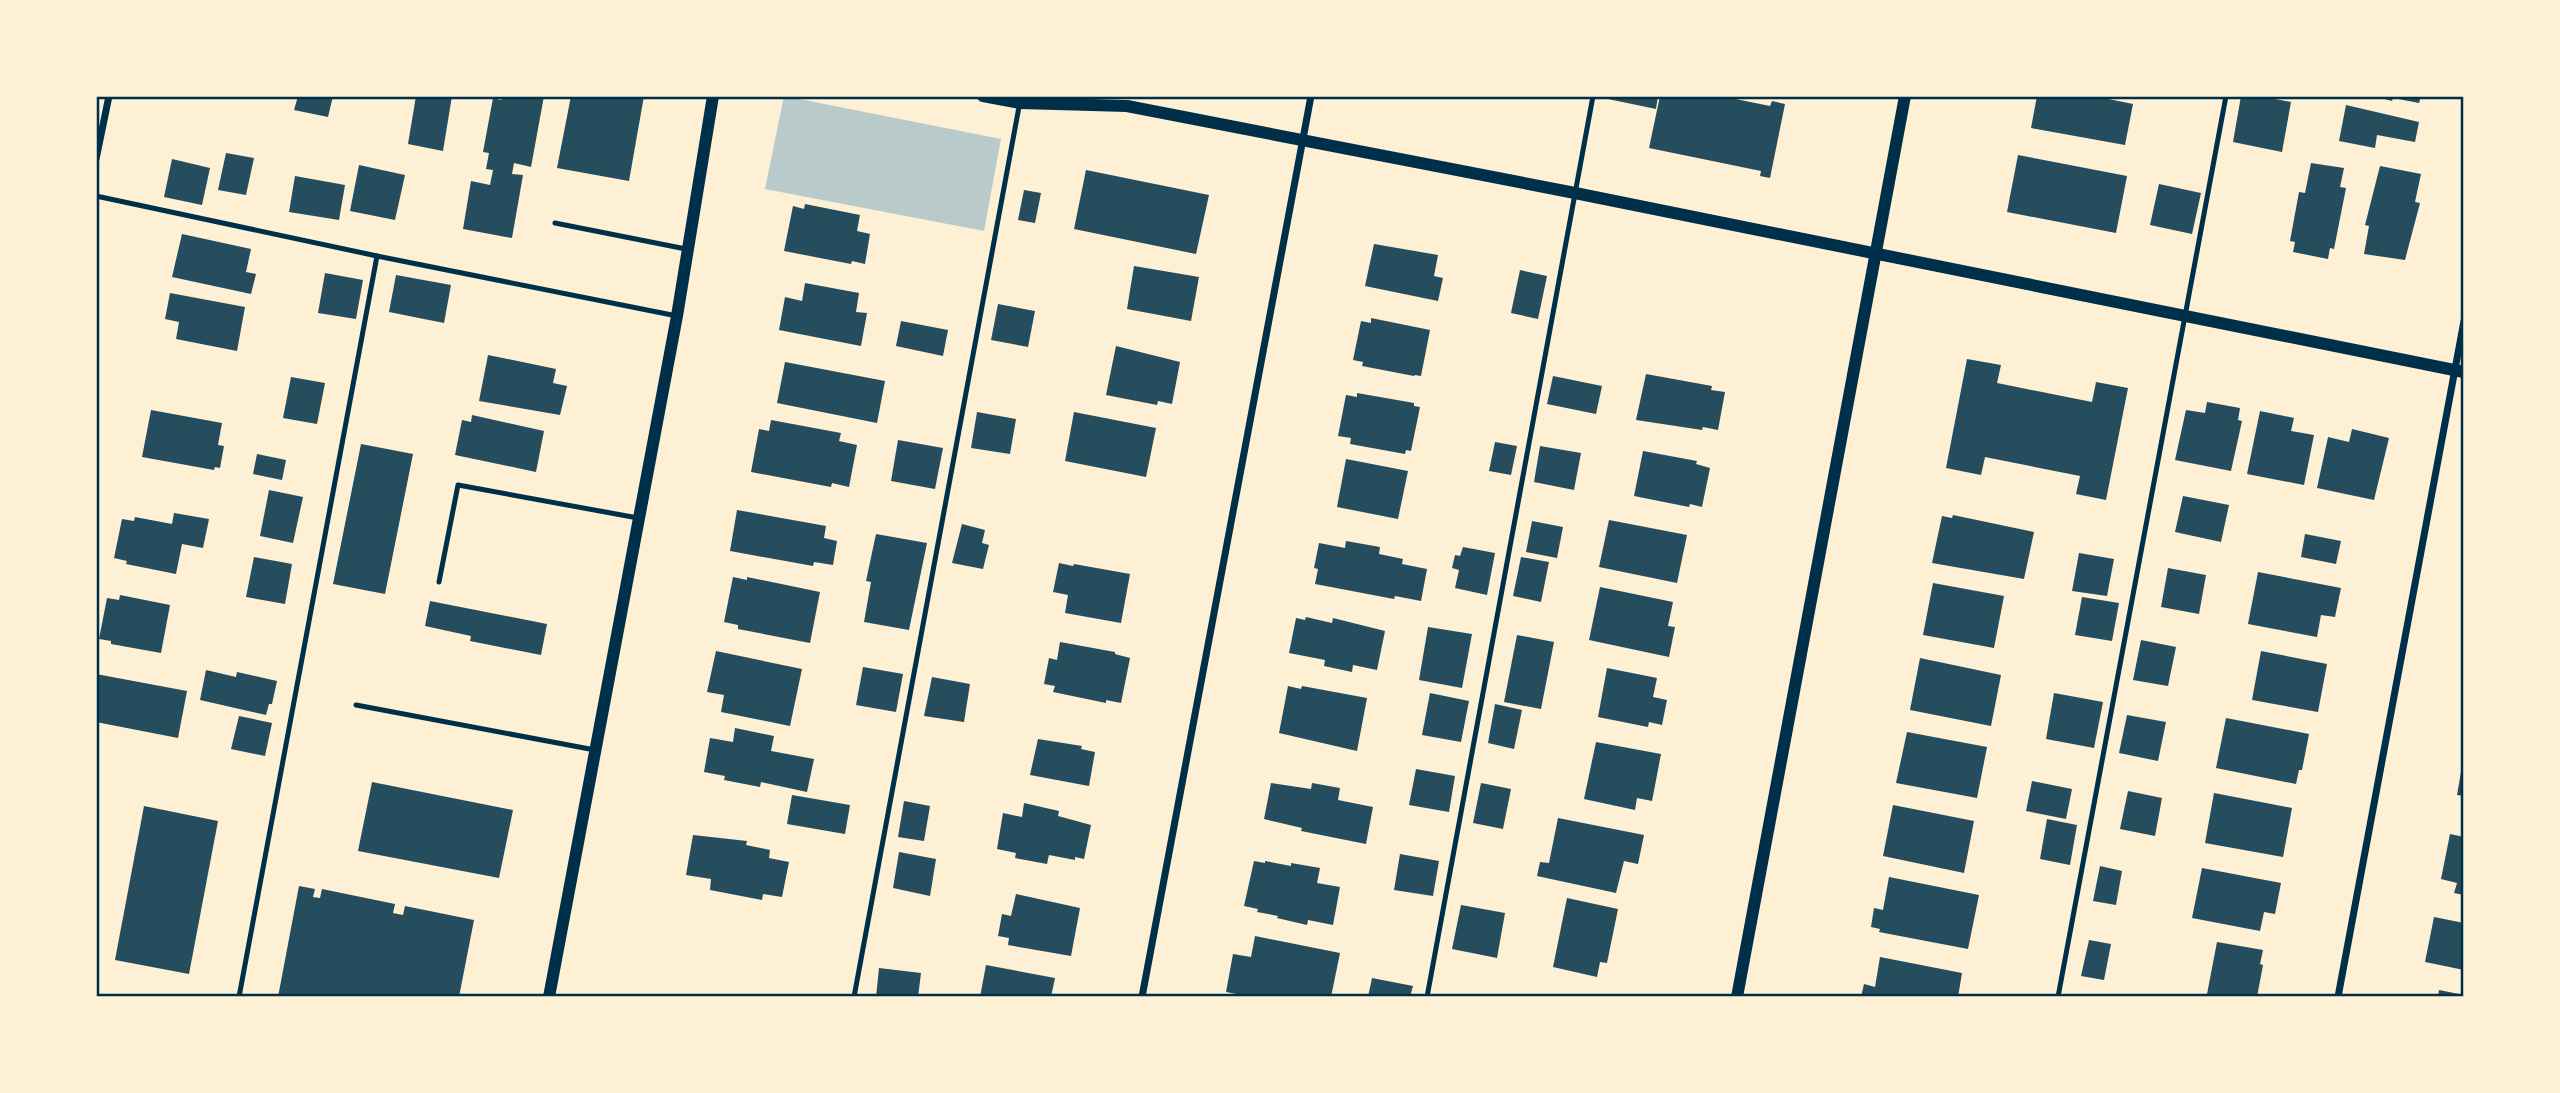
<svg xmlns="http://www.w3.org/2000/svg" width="2560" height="1093" font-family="Mulish,sans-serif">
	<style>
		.green { fill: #b9caca }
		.building { fill: #264d5e }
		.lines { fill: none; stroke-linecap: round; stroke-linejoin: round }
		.service { stroke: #003049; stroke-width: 5 }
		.minor { stroke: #003049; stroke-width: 7 }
		.tertiary { stroke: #003049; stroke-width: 12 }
		.neatline { fill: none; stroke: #003049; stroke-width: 2.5 }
	</style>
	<rect width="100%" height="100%" fill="#fdf0d5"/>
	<!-- green -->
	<polygon class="green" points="784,96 1001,139 984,231 765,189"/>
	<!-- building -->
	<g class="building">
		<polygon points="298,96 333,96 328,117 294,110"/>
		<polygon points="416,96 452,96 443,151 408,144"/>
		<polygon points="502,96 544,96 531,167 514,163 512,174 523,175 512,238 463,229 471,181 490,185 493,170 486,169 489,153 483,152 493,98 501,100"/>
		<polygon points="571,96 644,96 629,181 557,168"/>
		<polygon points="1608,96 1658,96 1656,109 1608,99"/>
		<polygon points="1660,96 1721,96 1770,106 1772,101 1785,104 1770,178 1760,176 1761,171 1649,148"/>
		<polygon points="2037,96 2094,96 2133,104 2125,145 2031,128"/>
		<polygon points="2241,96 2260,96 2291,102 2282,152 2233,142"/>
		<polygon points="2373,96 2421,96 2419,103 2393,98 2392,101"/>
		<polygon points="2346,105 2419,122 2415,142 2377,135 2375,148 2339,141"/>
		<polygon points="226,153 254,158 246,195 218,190"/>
		<polygon points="2018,155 2127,176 2116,233 2007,212"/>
		<polygon points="172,159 210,168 202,205 164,197"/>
		<polygon points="2311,163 2344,168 2340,187 2346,188 2334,249 2330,248 2328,259 2293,252 2295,242 2290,241 2299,192 2305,193"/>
		<polygon points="359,165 405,175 395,220 350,211"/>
		<polygon points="2380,166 2421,174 2415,202 2420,203 2405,260 2364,254 2369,226 2365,225"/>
		<polygon points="1086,170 1209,195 1196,254 1074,229"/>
		<polygon points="295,176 345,185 339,220 289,212"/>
		<polygon points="2159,184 2201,193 2192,234 2150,225"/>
		<polygon points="1024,190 1041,193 1035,223 1018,220"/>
		<polygon points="805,204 860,215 857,231 870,234 865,264 852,261 851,264 784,251 793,206 804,209"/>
		<polygon points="182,234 251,249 246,272 256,274 251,294 172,277"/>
		<polygon points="1374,244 1438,255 1434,276 1443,278 1438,301 1365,286"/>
		<polygon points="1134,266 1199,277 1191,321 1127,309"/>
		<polygon points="1520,270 1547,276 1538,319 1511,313"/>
		<polygon points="325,273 363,280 356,319 318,313"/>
		<polygon points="396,275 451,285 444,323 389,312"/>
		<polygon points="805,283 859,293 856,312 867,313 861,346 779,330 785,297 802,301"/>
		<polygon points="170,293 245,307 237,351 176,339 179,322 165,319"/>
		<polygon points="998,304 1035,311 1028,347 991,340"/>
		<polygon points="1371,318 1430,330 1421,376 1415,375 1414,376 1362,366 1363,362 1353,360 1361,321 1371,323"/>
		<polygon points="901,321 948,330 943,356 896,346"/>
		<polygon points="1116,346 1180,362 1172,404 1158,401 1157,405 1106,395"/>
		<polygon points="488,355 556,369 553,383 567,386 560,415 479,401"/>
		<polygon points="1967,359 2001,365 1997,383 2092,402 2096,382 2128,388 2106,500 2076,494 2080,476 1985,457 1981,475 1946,468"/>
		<polygon points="785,362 885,381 877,423 777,403"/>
		<polygon points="1646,374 1712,386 1711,390 1725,392 1718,430 1703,427 1702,430 1636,420"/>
		<polygon points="1553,376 1602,386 1596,414 1547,404"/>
		<polygon points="291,377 325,383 317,424 283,418"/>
		<polygon points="1357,393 1414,403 1414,406 1420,407 1411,451 1406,450 1405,454 1350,444 1351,438 1338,436 1346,395 1357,397"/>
		<polygon points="2207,402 2240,408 2238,420 2242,421 2231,471 2175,460 2186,410 2205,413"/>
		<polygon points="151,410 222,423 218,445 224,446 220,468 215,467 214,470 142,457"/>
		<polygon points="2260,411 2294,418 2291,431 2314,435 2304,485 2247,474"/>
		<polygon points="977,412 1016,419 1010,454 971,448"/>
		<polygon points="1074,412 1156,428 1146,477 1065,461"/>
		<polygon points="472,415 544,431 536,472 455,455 462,420 471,422"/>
		<polygon points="771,420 841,433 839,441 857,445 849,487 832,483 831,487 751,472 759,429 769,431"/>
		<polygon points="2352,429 2389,438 2374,500 2317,488 2328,437 2349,442"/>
		<polygon points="898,440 943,448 935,489 891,481"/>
		<polygon points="1495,442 1517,446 1511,475 1489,471"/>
		<polygon points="361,444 413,454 385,594 333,584"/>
		<polygon points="1540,446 1581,453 1574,490 1534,482"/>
		<polygon points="1643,451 1697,461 1696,464 1710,468 1702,507 1690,504 1689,507 1634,496"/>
		<polygon points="257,454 286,460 282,480 253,474"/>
		<polygon points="1346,459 1408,471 1398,519 1337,507"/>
		<polygon points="269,490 303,497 293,543 260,536"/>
		<polygon points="2183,496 2229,505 2221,542 2175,532"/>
		<polygon points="737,510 826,526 824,538 837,541 833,565 814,562 813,566 730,551"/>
		<polygon points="174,513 209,519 203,548 182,544 176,574 126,564 127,561 114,558 122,519 134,521 135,517 172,524"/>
		<polygon points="1953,515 2034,532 2024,579 1932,563 1942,516 1952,518"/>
		<polygon points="1609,520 1687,535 1677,583 1599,567"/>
		<polygon points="1532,521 1563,527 1557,558 1526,552"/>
		<polygon points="962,524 985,530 982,543 989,545 983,569 952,563"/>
		<polygon points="876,534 927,543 909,630 864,622 871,582 866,581"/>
		<polygon points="2305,534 2341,541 2336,564 2301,557"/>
		<polygon points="1346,541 1380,547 1379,554 1403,559 1402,564 1427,569 1421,601 1395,596 1394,599 1315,584 1318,569 1314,568 1319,543 1345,548"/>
		<polygon points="1463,547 1495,553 1487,595 1455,588 1459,570 1452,568 1455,555 1460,556"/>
		<polygon points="2079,553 2114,559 2107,596 2072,591"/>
		<polygon points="254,557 292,564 285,604 246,597"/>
		<polygon points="1521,557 1549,562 1541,602 1513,596"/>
		<polygon points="1059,563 1073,566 1074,564 1130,574 1121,623 1065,613 1068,595 1053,592"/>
		<polygon points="2168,568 2206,575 2199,614 2161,607"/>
		<polygon points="2258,572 2341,588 2335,617 2321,615 2317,637 2248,624"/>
		<polygon points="733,577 747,580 747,577 820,592 810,643 738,629 738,625 724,622"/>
		<polygon points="1933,583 2004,596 1994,648 1923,635"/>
		<polygon points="1600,587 1673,602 1668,626 1675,627 1669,657 1589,640"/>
		<polygon points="120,595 170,605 161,653 111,644 111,641 99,639 107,598 119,600"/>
		<polygon points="2082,597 2119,603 2112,641 2075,635"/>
		<polygon points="430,601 547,624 541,655 470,641 471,636 425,626"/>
		<polygon points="1306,617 1332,623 1333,618 1385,631 1377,670 1353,665 1352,672 1324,666 1325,660 1289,653 1296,618 1305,620"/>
		<polygon points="1428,627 1472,634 1462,688 1419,680"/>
		<polygon points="1517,635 1554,642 1541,709 1504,702"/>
		<polygon points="2141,640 2176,647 2168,686 2133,680"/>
		<polygon points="1060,642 1115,652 1115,654 1130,658 1121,703 1106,700 1106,703 1053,692 1055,686 1044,684 1049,658 1057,660"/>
		<polygon points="716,651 802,669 790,726 721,712 724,695 707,692"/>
		<polygon points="2261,651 2327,664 2318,712 2252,700"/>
		<polygon points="1920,658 2001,675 1991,726 1910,710"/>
		<polygon points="863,667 903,674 896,712 856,705"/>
		<polygon points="1607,668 1657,678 1653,697 1667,700 1662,725 1649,722 1648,727 1598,717"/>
		<polygon points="206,670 236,677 237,672 277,681 272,704 269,704 266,715 200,700"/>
		<polygon points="96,674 187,691 178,738 96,722"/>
		<polygon points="932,677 970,684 964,722 924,716"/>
		<polygon points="1288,686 1301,689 1302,686 1367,698 1357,751 1279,733"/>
		<polygon points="1430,693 1469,701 1461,742 1422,735"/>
		<polygon points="2054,693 2103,702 2094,748 2046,739"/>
		<polygon points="1495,704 1522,710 1514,749 1488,743"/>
		<polygon points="2127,715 2166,722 2158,761 2119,753"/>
		<polygon points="239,716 272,723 265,756 231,749"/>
		<polygon points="2226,718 2309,734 2302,770 2299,770 2296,784 2216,768"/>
		<polygon points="735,728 774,736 771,751 814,759 807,792 761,782 760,787 724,780 725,776 704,772 710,738 733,742"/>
		<polygon points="1907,732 1987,747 1977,798 1896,783"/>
		<polygon points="1038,739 1082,746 1081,749 1095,752 1089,786 1030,775"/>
		<polygon points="1596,742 1661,754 1652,801 1637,798 1635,810 1584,799"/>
		<polygon points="2462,766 2464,766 2464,796 2457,795"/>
		<polygon points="1416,769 1455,776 1449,812 1409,805"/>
		<polygon points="2032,781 2072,789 2066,819 2026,811"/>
		<polygon points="372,782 513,810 499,878 358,851"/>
		<polygon points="1271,783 1311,789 1312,783 1340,788 1338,800 1373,807 1366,844 1301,831 1302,828 1264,819"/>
		<polygon points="1481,783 1511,789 1503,829 1473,823"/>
		<polygon points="2128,791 2162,798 2155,836 2120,829"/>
		<polygon points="2214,793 2292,808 2283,857 2205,843"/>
		<polygon points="792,795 850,805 845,834 787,824"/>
		<polygon points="904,801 930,806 924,841 898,837"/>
		<polygon points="1024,803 1059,811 1058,816 1091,825 1084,859 1075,857 1075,860 1049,855 1047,864 1015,858 1016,853 997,849 1003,813 1022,817"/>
		<polygon points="1893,805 1974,821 1964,873 1883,856"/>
		<polygon points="144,806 218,821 189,974 115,960"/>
		<polygon points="1558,818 1644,835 1638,864 1624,861 1616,893 1537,876 1540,862 1549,863"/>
		<polygon points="2047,819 2077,825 2070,865 2040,859"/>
		<polygon points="2450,834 2464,837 2464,895 2454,893 2457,883 2441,879"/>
		<polygon points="693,835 747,841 746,845 770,850 769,858 789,862 782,897 763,894 762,900 710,890 711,879 686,875"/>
		<polygon points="899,852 936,859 930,896 893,888"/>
		<polygon points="1400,854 1439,861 1433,896 1394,890"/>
		<polygon points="1254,861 1265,863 1265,861 1291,866 1291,863 1320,868 1317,883 1340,887 1333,925 1308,920 1307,925 1277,918 1278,916 1257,912 1258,909 1244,906"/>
		<polygon points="2100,866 2122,871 2116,905 2093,901"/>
		<polygon points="2202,868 2281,883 2275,914 2264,912 2260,931 2192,918"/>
		<polygon points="1889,877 1979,895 1968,949 1879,932 1880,929 1871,927 1874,908 1883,910"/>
		<polygon points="299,886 315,889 313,897 320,898 322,889 395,904 393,913 403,915 405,906 474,920 459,997 278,997"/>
		<polygon points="1016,894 1080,908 1071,956 1008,945 1009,938 998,936 1002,914 1011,916"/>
		<polygon points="1567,898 1618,909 1607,963 1600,962 1597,977 1553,967"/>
		<polygon points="1461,905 1505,913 1497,958 1452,949"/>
		<polygon points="2434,917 2464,923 2464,970 2425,962"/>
		<polygon points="1255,936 1340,953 1331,997 1252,997 1226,992 1233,954 1251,957"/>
		<polygon points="2089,940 2111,944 2104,980 2081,976"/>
		<polygon points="2217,942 2263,950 2260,964 2263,965 2257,997 2222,997 2207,994"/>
		<polygon points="1880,957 1962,973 1958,997 1861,997 1864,984 1875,987"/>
		<polygon points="986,965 1055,978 1051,997 980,997"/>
		<polygon points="879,968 921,973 918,997 876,997"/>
		<polygon points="1372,978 1413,986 1410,997 1368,997"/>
		<polygon points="2439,990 2464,995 2464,997 2438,997"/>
	</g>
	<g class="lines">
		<!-- service -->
		<g class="service">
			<polyline points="96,196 377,256 677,316"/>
			<polyline points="555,223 686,249"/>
			<polyline points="439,582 458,485 638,518"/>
			<polyline points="356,705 595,750"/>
			<polyline points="239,997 377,256"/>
			<polyline points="854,997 1021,96"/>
			<polyline points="1427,997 1593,96"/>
			<polyline points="2058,997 2226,96"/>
		</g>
		<!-- minor -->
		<g class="minor">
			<polyline points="96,159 109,96"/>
			<polyline points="1142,997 1311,96"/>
			<polyline points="2338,997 2464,321"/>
		</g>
		<!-- tertiary -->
		<g class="tertiary">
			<polyline points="983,96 1020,103 1127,106 1575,193 2464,372"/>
			<polyline points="549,997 677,316 713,96"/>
			<polyline points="1737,997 1905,96"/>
		</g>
	</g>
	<!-- border -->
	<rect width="2560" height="1093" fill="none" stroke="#fdf0d5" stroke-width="196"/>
	<rect x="98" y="98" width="2364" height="897" class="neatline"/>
</svg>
